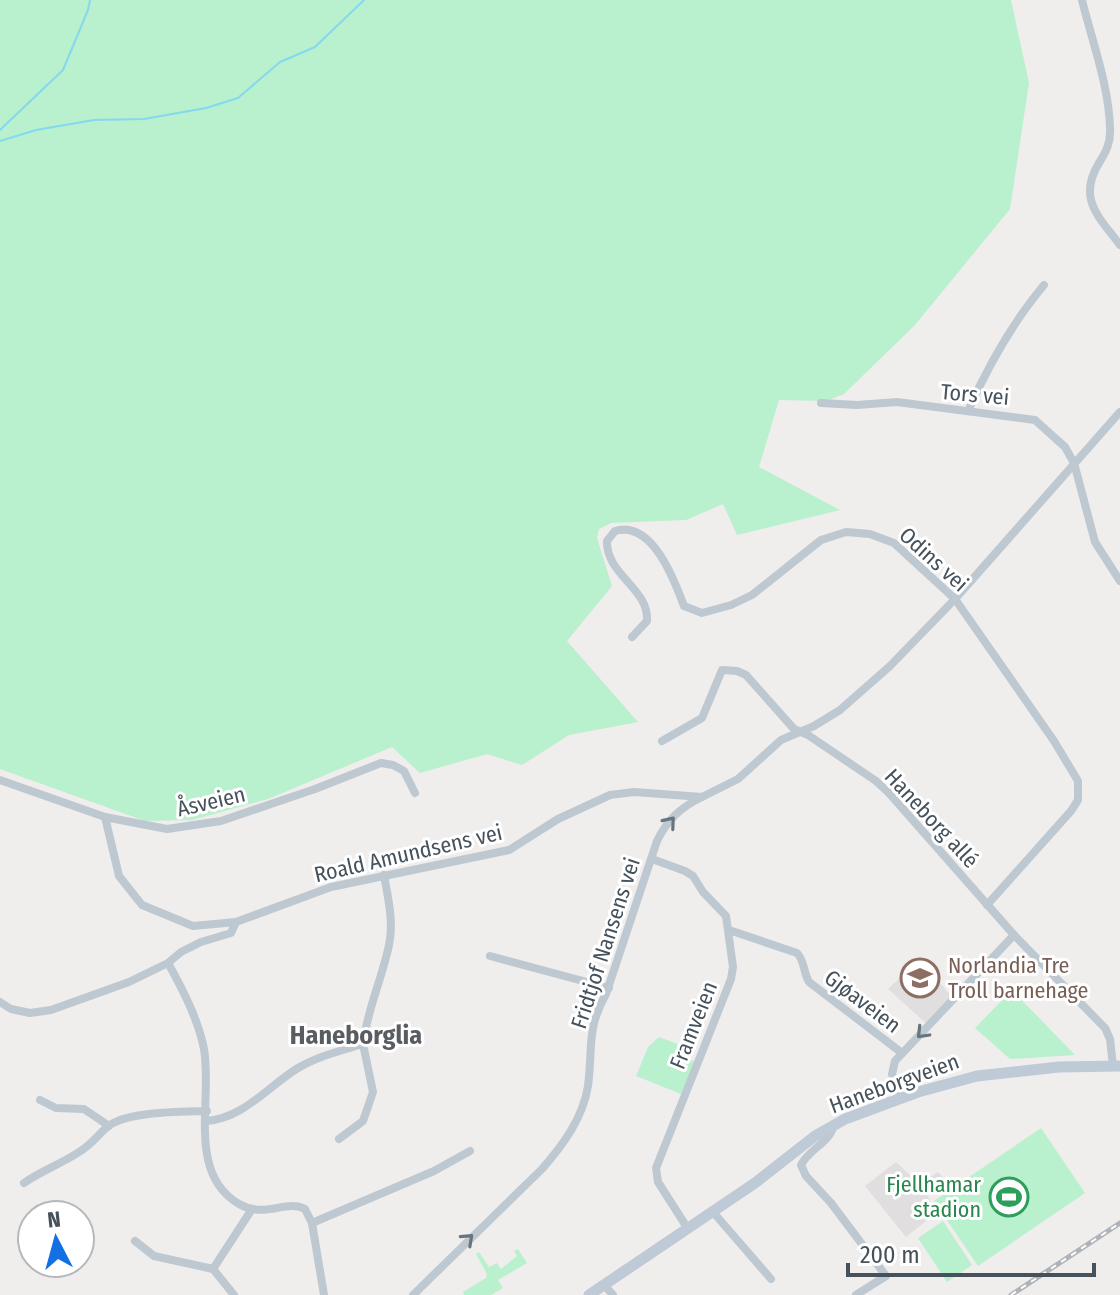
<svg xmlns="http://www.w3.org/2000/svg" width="1120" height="1295" font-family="'Fira Sans Condensed',sans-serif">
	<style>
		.education { fill: #e1dedf }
		.green { fill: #b9f0ce }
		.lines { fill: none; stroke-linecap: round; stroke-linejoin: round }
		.stream { stroke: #84d9ee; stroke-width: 2 }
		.street { stroke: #bdc8d0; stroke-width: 8 }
		.secondary { stroke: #bfcad7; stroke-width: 11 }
		.rail-casing { stroke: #afb2b8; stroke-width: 5 }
		.rail { stroke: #fff; stroke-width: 2; stroke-dasharray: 6; stroke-linecap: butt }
		.oneway { stroke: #69757e }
		.labels { text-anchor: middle; stroke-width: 6; stroke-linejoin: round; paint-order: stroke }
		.street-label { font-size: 22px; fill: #45515b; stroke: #fff }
		.education-label { font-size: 22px; fill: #785e54; stroke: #fff; text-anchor: start }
		.leisure-label { font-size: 22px; fill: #27864d; stroke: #fff; text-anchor: end }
		.quarter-label { font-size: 26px; font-weight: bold; fill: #595d62; stroke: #fff }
	</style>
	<rect width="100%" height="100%" fill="#f0eded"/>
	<!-- education -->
	<g class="education">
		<polygon points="920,959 951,996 927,1024 888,989"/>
		<polygon points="896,1162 916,1181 924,1181 938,1172 948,1182 928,1196 936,1213 906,1237 865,1186"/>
	</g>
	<!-- green -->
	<g class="green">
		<polygon points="0,0 1011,0 1029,83 1010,209 915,325 844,394 826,401 779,400 759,467 840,510 737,535 723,504 686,520 611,523 599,529 597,538 612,586 567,641 638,722 569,735 522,765 487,754 420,773 392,747 268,799 192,820 145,821 0,769"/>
		<polygon points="1012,990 1075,1055 1010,1059 975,1028"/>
		<polygon points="659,1037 683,1046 682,1050 690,1054 690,1060 695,1061 681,1094 636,1076 648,1047"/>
		<polygon points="1041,1128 1085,1193 978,1266 934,1201"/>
		<polygon points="943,1221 972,1265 947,1282 918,1238"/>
		<polygon points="518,1249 527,1263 498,1280 503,1288 491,1295 464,1295 463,1292 486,1278 487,1274 476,1254 479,1252 489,1267 497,1263 501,1269 517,1256 514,1251"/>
	</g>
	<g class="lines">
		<!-- stream -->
		<g class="stream">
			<polyline points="0,130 63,70 88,10 90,0"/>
			<polyline points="0,141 36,130 94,120 144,119 206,108 238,98 280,62 315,47 364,0"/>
		</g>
		<!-- street -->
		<g class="street">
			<path d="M 1082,0 C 1092,41 1109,86 1110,128 C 1111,142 1106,152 1099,163 C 1077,199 1099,217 1120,245"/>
			<polyline points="821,403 857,405 897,402 1035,420 1065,447 1074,463 1095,542 1120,581"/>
			<path d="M 968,411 C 988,366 1012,323 1044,285"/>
			<path d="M 632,637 L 647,621 C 649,588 606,575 607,541 L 615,531 C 652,520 674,579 684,606 L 702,613 L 731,605 L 752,595 L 821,540 L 846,532 L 870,534 L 894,543 L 955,599 L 1054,741 L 1078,781 L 1078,800 L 1071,811 L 987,905"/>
			<polyline points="662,741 702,718 722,670 737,671 746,675 794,729 808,735 876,781 889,793 1014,935 1105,1028 1110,1039 1113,1066"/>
			<polyline points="0,780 105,817 167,829 221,821 315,789 381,763 393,765 404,771 415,793"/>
			<polyline points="105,817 119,876 142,905 193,926 236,922"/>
			<polyline points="652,859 685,871 693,876 703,892 726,916 733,967 731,979 656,1168 658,1182 688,1229"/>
			<path d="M 729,930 L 797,953 C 805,961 803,972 809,982 L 902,1053"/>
			<polyline points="490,956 609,988"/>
			<path d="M 168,963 C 183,990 198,1019 204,1049 C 213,1099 186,1173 239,1204 C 265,1219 286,1199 305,1209 L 312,1223 L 324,1295"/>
			<polyline points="0,1002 11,1009 30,1013 51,1010 129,982 168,963 181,952 201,942 231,933 236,922 331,887 509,850 558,819 610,795 634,792 702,797 738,779 781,740 814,726 840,710 890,666 955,599 1120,412"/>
			<polyline points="900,1098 892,1074 895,1061 1014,935"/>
			<polyline points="40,1100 56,1108 84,1109 109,1126"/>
			<path d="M 206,1121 C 244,1118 267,1087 298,1068 C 318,1056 340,1051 363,1044 C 367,1010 382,979 389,945 C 394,922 388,898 384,875"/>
			<path d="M 834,1124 C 831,1142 809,1149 801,1165 L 806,1176 L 831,1203 L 886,1276 L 856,1295"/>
			<polyline points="339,1139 363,1121 373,1092 363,1044"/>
			<path d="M 24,1183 C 41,1171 61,1164 79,1152 C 91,1145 97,1136 107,1127 C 126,1111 182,1112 207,1111"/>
			<polyline points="713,1212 771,1279"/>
			<polyline points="312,1223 434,1171 470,1151"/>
			<polyline points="135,1241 154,1256 213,1269 252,1209"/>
			<polyline points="213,1269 234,1295"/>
			<polyline points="604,1285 613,1295"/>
			<path d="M 413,1295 L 542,1169 C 563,1145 583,1118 588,1086 C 593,1049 586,1029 606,994 L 657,841 C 667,820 681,807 702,797"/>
		</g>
		<!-- secondary -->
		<polyline class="secondary" points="589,1295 755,1183 815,1136 845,1119 918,1092 977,1076 1059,1067 1120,1066"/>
		<defs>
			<polyline id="rail" points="1011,1295 1120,1223"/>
		</defs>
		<!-- rail casing -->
		<use href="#rail" class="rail-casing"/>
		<!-- rail -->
		<use href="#rail" class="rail"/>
	</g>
	<!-- one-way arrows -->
	<defs><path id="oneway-chevron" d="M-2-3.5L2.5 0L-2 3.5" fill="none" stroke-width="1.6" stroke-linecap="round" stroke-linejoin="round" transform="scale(2)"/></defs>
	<g class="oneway">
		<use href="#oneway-chevron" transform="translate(670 822) rotate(-50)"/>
		<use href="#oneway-chevron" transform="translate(922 1033) rotate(134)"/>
		<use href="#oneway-chevron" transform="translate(468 1239) rotate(-43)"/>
	</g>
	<!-- icons -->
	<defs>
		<symbol id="school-ring" viewBox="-11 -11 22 22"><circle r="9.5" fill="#fff" stroke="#8d6e63" stroke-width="1.5"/><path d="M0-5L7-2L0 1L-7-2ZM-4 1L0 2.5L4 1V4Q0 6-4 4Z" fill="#8d6e63"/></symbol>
		<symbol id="stadium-ring" viewBox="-11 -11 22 22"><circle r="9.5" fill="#fff" stroke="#2e9e5b" stroke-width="1.5"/><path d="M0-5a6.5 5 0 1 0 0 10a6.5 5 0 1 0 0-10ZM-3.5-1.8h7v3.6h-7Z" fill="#2e9e5b"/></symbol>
	</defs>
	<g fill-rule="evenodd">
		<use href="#school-ring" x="898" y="956" width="44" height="44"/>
		<use href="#stadium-ring" x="987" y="1175" width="44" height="44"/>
	</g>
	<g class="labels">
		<!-- street labels -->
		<g class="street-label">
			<text transform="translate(975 394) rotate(5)" y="8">Tors vei</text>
			<text transform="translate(934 559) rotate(42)" y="8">Odins vei</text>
			<text transform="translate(211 801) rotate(-13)" y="8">Åsveien</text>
			<text transform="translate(932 818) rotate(47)" y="8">Haneborg allé</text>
			<text transform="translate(408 853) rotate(-13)" y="8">Roald Amundsens vei</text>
			<text transform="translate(605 943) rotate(-72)" y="8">Fridtjof Nansens vei</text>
			<text transform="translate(863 1001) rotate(37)" y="8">Gjøaveien</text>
			<text transform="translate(693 1025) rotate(-68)" y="8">Framveien</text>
			<text transform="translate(894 1083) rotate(-20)" y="8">Haneborgveien</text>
		</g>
		<!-- education labels -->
		<g class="education-label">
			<text x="948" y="973">Norlandia Tre<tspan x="948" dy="25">Troll barnehage</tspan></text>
		</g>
		<!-- leisure labels -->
		<g class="leisure-label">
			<text x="981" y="1192">Fjellhamar<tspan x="981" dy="25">stadion</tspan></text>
		</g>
		<!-- quarter labels -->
		<g class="quarter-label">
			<text x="356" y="1044">Haneborglia</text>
		</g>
	</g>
	<!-- north arrow -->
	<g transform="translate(56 1239) rotate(354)"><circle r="38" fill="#ffffff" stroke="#b5b9bd" stroke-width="2"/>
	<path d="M0-6L14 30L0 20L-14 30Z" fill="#136fe4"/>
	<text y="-12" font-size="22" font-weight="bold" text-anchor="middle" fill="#45515b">N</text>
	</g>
	<!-- scale -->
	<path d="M848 1263v12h246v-12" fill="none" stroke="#45515b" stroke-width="4"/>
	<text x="860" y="1263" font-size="24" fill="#45515b" stroke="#ffffff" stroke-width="6" paint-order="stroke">200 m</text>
</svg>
